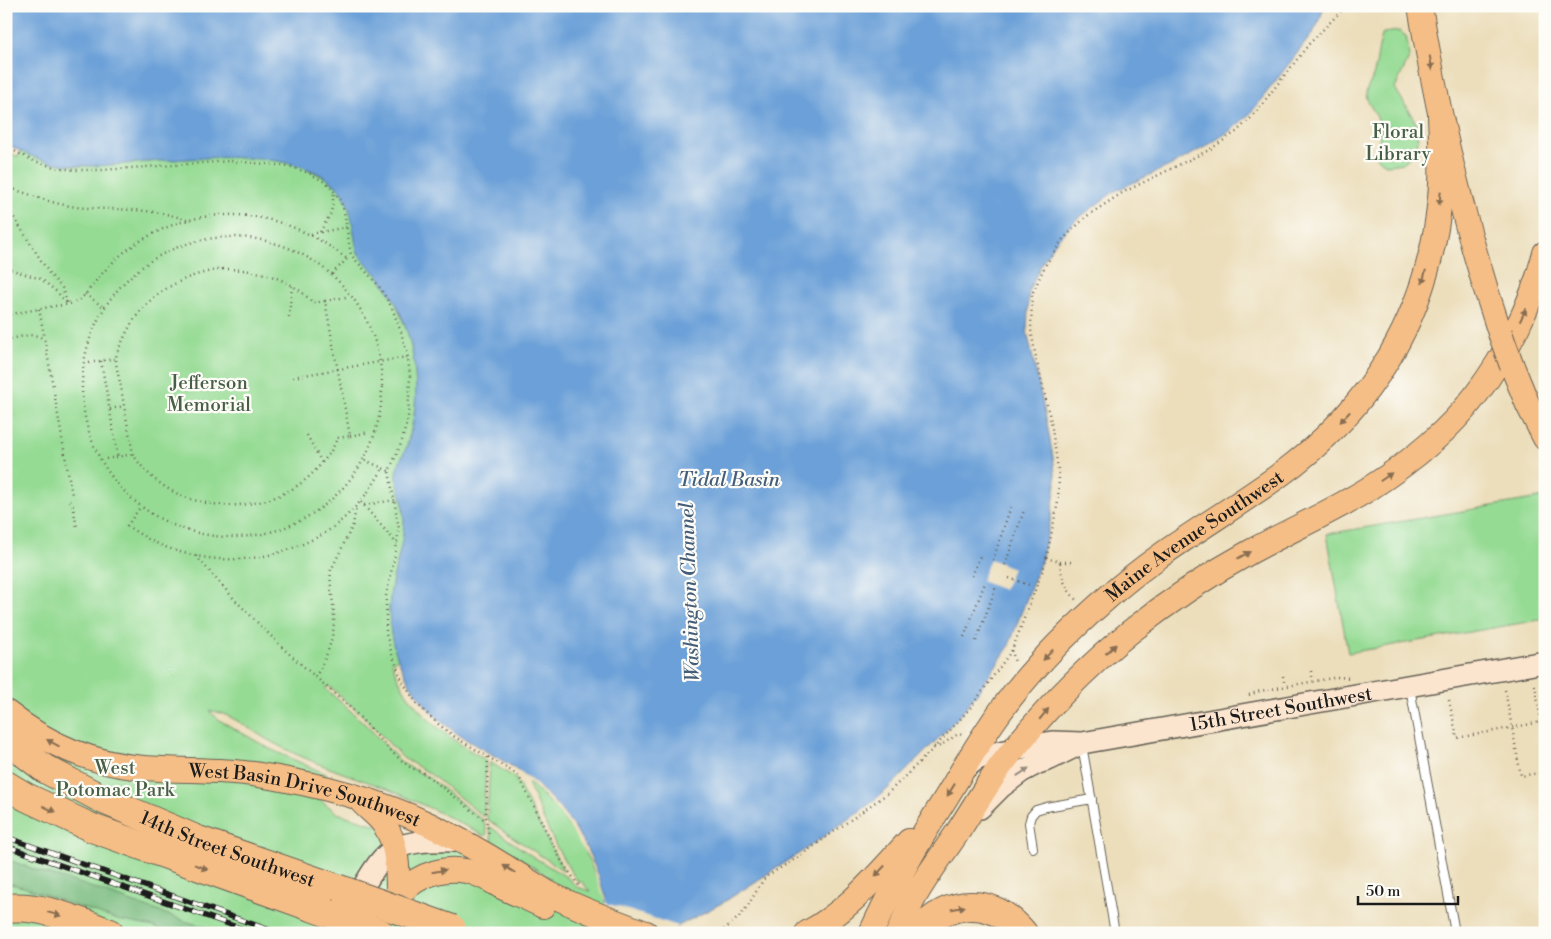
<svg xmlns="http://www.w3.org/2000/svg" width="1551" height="939" font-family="'Libre Bodoni',serif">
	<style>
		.green { fill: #96db94; stroke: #597c58 }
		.forest { fill: #78bb7e; stroke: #4a6c4d }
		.water { fill: #6ca0d8; stroke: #445e7a }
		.pier { fill: #ecdebb }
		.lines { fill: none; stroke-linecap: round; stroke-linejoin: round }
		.lane-casing { stroke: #656054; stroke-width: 10 }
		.secondary-casing { stroke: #656054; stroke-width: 24 }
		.primary-casing { stroke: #656054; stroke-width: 26 }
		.highway-casing { stroke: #656054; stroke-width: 30 }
		.path { stroke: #656054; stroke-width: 2.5; stroke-dasharray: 1 4; stroke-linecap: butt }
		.lane { stroke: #fff; stroke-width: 8 }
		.secondary { stroke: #fbe5cf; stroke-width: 21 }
		.primary { stroke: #f5be86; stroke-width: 24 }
		.highway { stroke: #f5be86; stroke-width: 28 }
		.rail-casing { stroke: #1c1c1c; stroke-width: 5.5 }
		.rail { stroke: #fdfcf7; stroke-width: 4; stroke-dasharray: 11; stroke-linecap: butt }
		.primary-bridge-casing { stroke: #656054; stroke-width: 26; stroke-linecap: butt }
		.highway-bridge-casing { stroke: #656054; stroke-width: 30; stroke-linecap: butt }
		.primary-bridge { stroke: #f5be86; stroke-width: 24 }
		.highway-bridge { stroke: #f5be86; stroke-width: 28 }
		.oneway { fill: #886d51 }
		.oneway2 { fill: #978b7e }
		.labels { text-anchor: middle; stroke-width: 4.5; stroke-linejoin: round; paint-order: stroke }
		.park-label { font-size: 19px; fill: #475f46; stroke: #fdfcf7 }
		.street-label { font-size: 19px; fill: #1c1c1c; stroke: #fdfcf7 }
		.water-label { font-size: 20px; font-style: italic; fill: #445e7a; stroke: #fdfcf7 }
	</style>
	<rect width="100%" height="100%" fill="#fdfcf7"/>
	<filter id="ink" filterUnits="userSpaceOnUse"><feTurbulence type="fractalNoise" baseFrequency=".02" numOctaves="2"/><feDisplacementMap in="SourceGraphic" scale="10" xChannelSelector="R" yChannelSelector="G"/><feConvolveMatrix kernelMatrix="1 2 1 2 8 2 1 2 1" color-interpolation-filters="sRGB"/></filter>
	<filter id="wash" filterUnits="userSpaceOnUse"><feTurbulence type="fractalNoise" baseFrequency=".0096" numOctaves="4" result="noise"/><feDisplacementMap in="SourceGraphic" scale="20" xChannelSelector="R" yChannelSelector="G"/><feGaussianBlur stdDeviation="1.12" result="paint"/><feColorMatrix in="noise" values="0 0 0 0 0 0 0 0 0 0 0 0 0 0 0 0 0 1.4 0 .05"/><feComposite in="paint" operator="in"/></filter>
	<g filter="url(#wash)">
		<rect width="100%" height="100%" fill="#ecdebb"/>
		<!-- green -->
		<g class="green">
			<path d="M 1399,31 L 1406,36 L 1410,56 L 1395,88 L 1416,123 L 1418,139 L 1417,151 L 1403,163 L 1387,165 L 1377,158 C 1377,146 1382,134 1379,123 C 1376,112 1367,104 1366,94 C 1366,89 1370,84 1372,79 C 1378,64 1377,48 1383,33 Z"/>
			<path d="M 6,150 L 18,157 L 21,151 L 52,163 L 76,166 L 112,165 L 206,157 L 240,157 L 272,160 L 289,163 L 303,167 L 326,178 L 339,189 L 347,202 L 352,218 L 358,253 L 380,278 L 394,299 L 408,334 L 415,366 L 416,398 L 414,416 L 406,449 L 396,471 L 403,505 L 404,522 L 402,544 L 392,583 L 389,608 L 391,634 L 398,659 L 392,662 C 406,709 446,737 486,760 L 484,817 L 429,773 L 403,758 L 362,715 L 329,686 L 325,688 L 365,724 L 402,763 L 428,777 L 484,821 L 487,834 L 484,836 C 452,818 420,803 387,789 C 347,774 307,762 270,741 C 253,732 228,711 209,711 L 221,721 L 270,749 L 326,774 L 326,777 L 278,766 L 337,813 L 552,879 L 492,841 L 489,826 L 532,856 L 568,878 L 577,887 L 590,891 L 581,881 L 579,883 C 556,852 543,818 528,783 L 530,783 L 556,809 L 571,829 L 582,845 L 596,876 L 673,933 L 6,933 Z"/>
			<polygon points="1545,497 1545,619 1348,653 1327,534"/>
			<polygon points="490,762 515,778 564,871 505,832 487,819"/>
		</g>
		<!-- forest -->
		<polygon class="forest" points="6,859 47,874 82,884 185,921 226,933 167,933 154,927 117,920 23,887 6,883"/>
		<!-- water -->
		<path class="water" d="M 6,6 L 1324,6 L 1320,20 L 1313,33 L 1250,114 L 1230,131 L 1205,147 L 1174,164 L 1115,191 L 1076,220 L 1057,240 L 1043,261 L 1029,290 L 1027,331 L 1047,423 L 1054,463 L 1056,484 L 1051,518 L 1041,561 L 1008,648 L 978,692 L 960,715 L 936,741 L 890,787 L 867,806 L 800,853 L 724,902 L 678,926 L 676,933 L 593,933 C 596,924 605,907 605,899 C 604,893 602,887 600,882 C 588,839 555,796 519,771 C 496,755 469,744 447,726 C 422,706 403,678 394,647 C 386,619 389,591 397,563 C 400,549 404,536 404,522 C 404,516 403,509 403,504 C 401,493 395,479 397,469 C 399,461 404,454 407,446 C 417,416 418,382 412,351 C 407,325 396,300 381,279 C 375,272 360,258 358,252 C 356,248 356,244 355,240 C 352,221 350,199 335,185 C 315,167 287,162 262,159 C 219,155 177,160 135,163 C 111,165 87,168 63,164 C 43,162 23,154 6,143 Z"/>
		<!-- pier -->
		<g class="pier">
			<polygon points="990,559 1013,568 1004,590 981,581"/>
			<polygon points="525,775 538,786 555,804 570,823 584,845 598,875 606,903 678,926 676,933 593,933 605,902 590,860 568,825 546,797 527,779"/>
		</g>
	</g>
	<g filter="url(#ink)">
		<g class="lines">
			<defs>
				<g id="lane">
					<polyline points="1410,688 1454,927"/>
					<polyline points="1082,745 1115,933"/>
					<polyline points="1033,848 1029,823 1031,816 1036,810 1046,807 1092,799"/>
				</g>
				<g id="secondary">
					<path id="s1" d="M 964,769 L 977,759 L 995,753 L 1052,742 L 1082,743 L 1545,662"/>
					<polyline points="980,808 1001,787 1021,772 1038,763 1050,759 1080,744"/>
					<path d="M 365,884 C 371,874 377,863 386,855 C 405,838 438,841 461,841"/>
				</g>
				<g id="primary">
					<path d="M 1420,6 C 1438,117 1464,226 1500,333"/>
					<polyline points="1512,366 1528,405 1545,438"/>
					<path id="s2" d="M 6,712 C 46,744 93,764 144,768 C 180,771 217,769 253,774 C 313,783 375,799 430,825 C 457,838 484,853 509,869 C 522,877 535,885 548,893 C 579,909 613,921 646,933"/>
					<path d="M 361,801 C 368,809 377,815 383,823 C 398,842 398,872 398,895"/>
					<path d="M 398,895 C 420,873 449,863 479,875 C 487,878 493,882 500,886 C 514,893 529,899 543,906"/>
					<path d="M 807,933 C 849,911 877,875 909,841"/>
					<path id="s3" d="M 871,933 C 893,885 919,840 947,796 C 964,768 980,739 1000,712 C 1030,670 1068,632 1107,598 C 1159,551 1220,518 1277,477 C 1372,409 1429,315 1440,198 C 1443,170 1441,142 1440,115"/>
					<path d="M 898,933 C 904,921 908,909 914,898 C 926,876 943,854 957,833 C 972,810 986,786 1002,764 C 1039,716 1082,671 1130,632 C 1168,602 1208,575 1250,552 C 1290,530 1332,512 1370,488 C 1409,463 1447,433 1475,396 C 1507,355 1532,303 1545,253"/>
				</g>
				<g id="highway">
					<path id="s4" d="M 6,739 L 45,769 L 104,800 L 198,840 L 345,891"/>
					<polyline points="6,785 26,797 92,828 328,913"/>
					<path d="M 6,908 C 42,904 77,921 110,933"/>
					<path d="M 918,933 C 949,898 992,896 1023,933"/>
				</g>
			</defs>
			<!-- lane casing -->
			<use href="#lane" class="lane-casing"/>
			<!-- secondary casing -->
			<use href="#secondary" class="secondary-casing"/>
			<!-- primary casing -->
			<use href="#primary" class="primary-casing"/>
			<!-- highway casing -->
			<use href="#highway" class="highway-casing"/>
			<!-- path -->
			<g class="path">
				<polyline points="6,147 34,161 54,167 74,170 102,170 231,161 289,166 311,174 328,184 340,200 344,211 351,255 379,286 392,308 401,332 408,357 410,377 408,418 401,444 389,471 399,529 396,550 386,596 386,634 392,654 402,681 417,704 437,723 455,737 518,775 562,862 580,887"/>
				<path d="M 6,185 C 14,190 22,192 31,195 C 49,202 69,207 87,208 C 121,210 154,208 187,220"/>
				<polyline points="6,205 49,273 62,288 68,304"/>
				<polyline points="320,232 331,213 334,193"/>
				<polyline points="311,234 347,227"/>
				<circle cx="232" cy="387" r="150"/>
				<polyline points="6,268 41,279 57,292 67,303"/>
				<path d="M 223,269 C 256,269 290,277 313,303 L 325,301 L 350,436 L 337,438 C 334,448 328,456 321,464 C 275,522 172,519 133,454 C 129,431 124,409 121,386 C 119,378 116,368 116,359 C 116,353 121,344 124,338 C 142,296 180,275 223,269 Z"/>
				<polyline points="332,274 347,259"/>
				<polyline points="85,294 102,306"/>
				<polyline points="325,301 346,297"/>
				<polyline points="39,309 44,335 42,337"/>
				<path d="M 6,315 C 22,312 39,309 55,306 C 62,305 71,305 77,301 C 85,297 89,289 95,282 C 104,271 115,259 127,250 C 197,198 281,206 347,259"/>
				<polyline points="289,317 292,286"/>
				<path d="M 6,340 C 18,338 37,330 45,341 L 72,495"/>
				<polyline points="101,361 118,457"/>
				<polyline points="89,363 116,358"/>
				<polyline points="293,377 407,357"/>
				<polyline points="110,409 124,406"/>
				<polyline points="307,435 322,463"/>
				<polyline points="350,436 369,432"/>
				<polyline points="106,459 133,454"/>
				<polyline points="365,460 389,471"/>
				<polyline points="70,501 72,503 77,527"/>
				<polyline points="361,502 397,544"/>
				<polyline points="364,505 395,500"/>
				<path d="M 139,509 L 127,526 C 141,535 155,544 171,549 C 216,565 262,562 305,543 C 311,540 319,537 325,533 C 350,516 369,494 383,468"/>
				<polyline points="196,556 235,600 286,651 353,710 395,755 410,767 425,774 486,821"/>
				<path d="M 1046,558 L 1060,562 C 1062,581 1065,587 1077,601"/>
				<polyline points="993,560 1011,506"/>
				<polyline points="1060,562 1071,562"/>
				<polyline points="1005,565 1024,510"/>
				<polyline points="972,576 980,556"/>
				<polyline points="1009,578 1032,586"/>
				<polyline points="964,637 985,583"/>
				<polyline points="976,641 996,587"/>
				<polyline points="1012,650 1015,663"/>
				<polyline points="1311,671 1312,677"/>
				<polyline points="1283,676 1284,682"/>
				<path d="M 315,677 C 325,663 335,635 334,618 C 334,602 329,586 331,570 L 353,525 L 356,508"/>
				<polyline points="1535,685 1545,744"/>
				<polyline points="1505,690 1521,776 1545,772"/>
				<polyline points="1249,695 1260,691 1338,677 1351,678"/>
				<polyline points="1449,700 1457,738 1541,722"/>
				<polyline points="934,747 940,746 958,734 963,735"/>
				<polyline points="488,757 486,817 489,835"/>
				<polyline points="720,933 739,917 747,907 765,877 797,858 888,793 934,748 971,707 1012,650 1045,564 1058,502 1059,476 1051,422 1035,353 1031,330 1032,294 1045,266 1063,239 1087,216 1122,193 1209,150 1236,132 1252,117 1309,44 1346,6"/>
			</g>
			<!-- lane -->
			<use href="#lane" class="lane"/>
			<!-- secondary -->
			<use href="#secondary" class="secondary"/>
			<!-- primary -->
			<use href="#primary" class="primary"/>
			<!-- highway -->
			<use href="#highway" class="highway"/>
			<defs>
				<g id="rail">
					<polyline points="6,837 278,933"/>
					<polyline points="6,846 254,933"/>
				</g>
			</defs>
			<!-- rail casing -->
			<use href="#rail" class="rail-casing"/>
			<!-- rail -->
			<use href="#rail" class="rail"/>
			<defs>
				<polyline id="primary-bridge" points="1500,333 1512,366"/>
				<g id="highway-bridge">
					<polyline points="345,891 452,929"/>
					<polyline points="328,913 380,933"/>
				</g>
			</defs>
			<!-- primary-bridge casing -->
			<use href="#primary-bridge" class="primary-bridge-casing"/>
			<!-- highway-bridge casing -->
			<use href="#highway-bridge" class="highway-bridge-casing"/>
			<!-- primary-bridge -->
			<use href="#primary-bridge" class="primary-bridge"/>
			<!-- highway-bridge -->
			<use href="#highway-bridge" class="highway-bridge"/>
		</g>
		<!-- one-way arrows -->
		<defs><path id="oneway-solid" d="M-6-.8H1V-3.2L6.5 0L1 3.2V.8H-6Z" transform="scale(1.25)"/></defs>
		<g class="oneway">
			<use href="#oneway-solid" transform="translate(1431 63) rotate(80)"/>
			<use href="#oneway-solid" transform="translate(1440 198) rotate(96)"/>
			<use href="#oneway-solid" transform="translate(1424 277) rotate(105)"/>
			<use href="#oneway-solid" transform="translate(1523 315) rotate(-64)"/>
			<use href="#oneway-solid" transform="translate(1345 417) rotate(133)"/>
			<use href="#oneway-solid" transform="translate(1386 477) rotate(-35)"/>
			<use href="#oneway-solid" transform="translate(1244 555) rotate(-29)"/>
			<use href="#oneway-solid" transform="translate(1111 649) rotate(-42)"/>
			<use href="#oneway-solid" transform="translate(1048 655) rotate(133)"/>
			<use href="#oneway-solid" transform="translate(1044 714) rotate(-50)"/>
			<use href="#oneway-solid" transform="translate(53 743) rotate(-151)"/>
			<use href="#oneway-solid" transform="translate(951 790) rotate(122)"/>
			<use href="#oneway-solid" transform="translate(49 809) rotate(26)"/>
			<use href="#oneway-solid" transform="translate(201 867) rotate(20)"/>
			<use href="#oneway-solid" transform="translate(509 869) rotate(-148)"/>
			<use href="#oneway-solid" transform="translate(439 871) rotate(-10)"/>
			<use href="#oneway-solid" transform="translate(880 871) rotate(133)"/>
			<use href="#oneway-solid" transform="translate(958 908) rotate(-12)"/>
			<use href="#oneway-solid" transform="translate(54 914) rotate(16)"/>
		</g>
		<use class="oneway2" href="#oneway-solid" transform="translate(1023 772) rotate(-33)"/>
	</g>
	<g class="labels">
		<!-- park labels -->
		<g class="park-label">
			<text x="1398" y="138">Floral<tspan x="1398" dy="22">Library</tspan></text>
			<text x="209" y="389">Jefferson<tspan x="209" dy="22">Memorial</tspan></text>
			<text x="115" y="774">West<tspan x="115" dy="22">Potomac Park</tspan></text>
		</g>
		<!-- street labels -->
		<g class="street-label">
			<text dy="7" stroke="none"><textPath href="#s3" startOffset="520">Maine Avenue Southwest</textPath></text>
			<text dy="7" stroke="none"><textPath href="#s1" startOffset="325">15th Street Southwest</textPath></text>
			<text dy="7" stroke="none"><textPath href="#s2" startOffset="315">West Basin Drive Southwest</textPath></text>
			<text dy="7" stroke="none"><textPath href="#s4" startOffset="249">14th Street Southwest</textPath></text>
		</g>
		<!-- water labels -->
		<g class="water-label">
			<text x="729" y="486">Tidal Basin</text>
			<text transform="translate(689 592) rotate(-92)" y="7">Washington Channel</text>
		</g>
	</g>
	<!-- margin -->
	<rect width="1551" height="939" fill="none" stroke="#fdfcf7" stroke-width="25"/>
	<!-- scale -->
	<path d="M1358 896v8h100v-8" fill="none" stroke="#1c1c1c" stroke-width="2.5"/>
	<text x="1366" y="896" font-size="15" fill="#1c1c1c" stroke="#fdfcf7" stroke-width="4" paint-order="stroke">50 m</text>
</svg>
